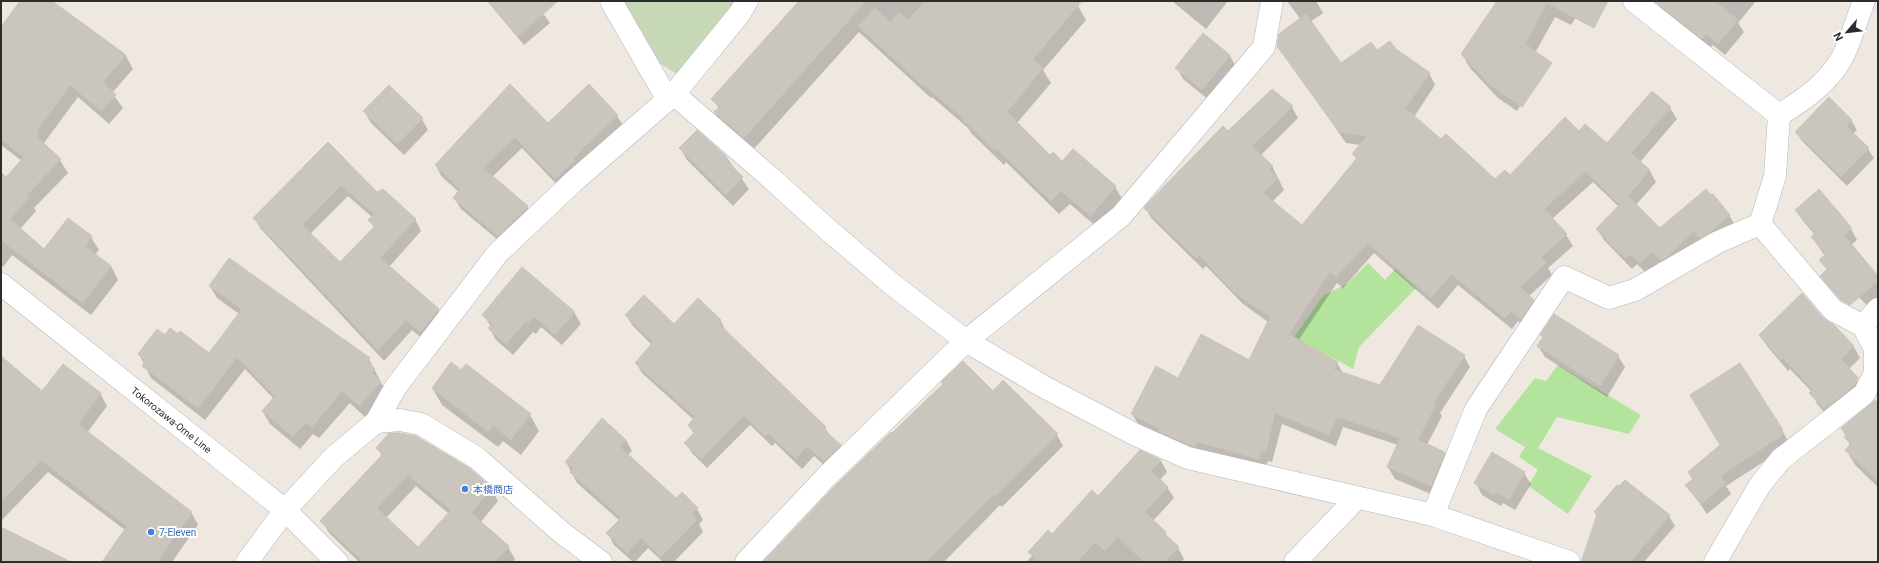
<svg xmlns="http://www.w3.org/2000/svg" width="1879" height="563" font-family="Roboto,'Noto Sans JP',sans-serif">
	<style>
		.green { fill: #b4e39e }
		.cemetery { fill: #c7d8b7 }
		.shadow { fill: #0003; fill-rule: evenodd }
		.building { fill: #cac6be; stroke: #cac4b9; fill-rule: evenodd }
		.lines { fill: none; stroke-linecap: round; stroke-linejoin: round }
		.street-casing { stroke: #b3b6c0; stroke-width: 23 }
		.secondary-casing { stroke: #b3b6c0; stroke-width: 23 }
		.street { stroke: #fff; stroke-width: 22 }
		.secondary { stroke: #fff; stroke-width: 22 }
		.shop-dot { fill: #3f7fe0; stroke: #fff; stroke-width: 1.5 }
		.labels { text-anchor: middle; stroke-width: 4; stroke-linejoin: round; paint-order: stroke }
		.street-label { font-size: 10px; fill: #2d2d2d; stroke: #fff }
		.shop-label { font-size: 10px; fill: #366cbe; stroke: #fff; text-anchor: start }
	</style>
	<rect width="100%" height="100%" fill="#eee8e0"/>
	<!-- green -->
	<g class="green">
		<polygon points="1368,263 1385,280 1395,269 1416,288 1359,347 1353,369 1294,337 1323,296 1348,283"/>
		<polygon points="1558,365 1641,415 1629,434 1557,417 1538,448 1592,476 1568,514 1528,486 1538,470 1519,457 1525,447 1495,429 1535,378 1546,381"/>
	</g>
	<!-- cemetery -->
	<polygon class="cemetery" points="621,1 735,1 678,75 655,60"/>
	<!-- shadow -->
	<g class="shadow">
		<polygon points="21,1 51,1 126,56 133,69 112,93 123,108 109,124 78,97 44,143 45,146 60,160 68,173 34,208 36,211 20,229 44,251 91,237 99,250 95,255 111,266 118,280 91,315 12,255 3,267 1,265 1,184 22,161 1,145 1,28"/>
		<polygon points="487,1 534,1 550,23 524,45"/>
		<polygon points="800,1 1072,1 1078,6 1086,20 1043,70 1051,83 1017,123 1050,156 1115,187 1123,200 1099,229 1070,204 1059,214 1006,162 1004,165 972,134 968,128 932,97 931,98 859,32 752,151 723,126 715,113 719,109 713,99"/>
		<polygon points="1172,1 1228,1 1206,29"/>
		<polygon points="1287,1 1316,1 1323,13 1310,22 1341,65 1377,52 1396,50 1429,73 1435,85 1414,117 1441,141 1495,180 1510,176 1579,133 1607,145 1653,93 1670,108 1677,119 1640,162 1650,171 1656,182 1636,205 1660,230 1729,215 1736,227 1668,272 1659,262 1647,274 1637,264 1632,269 1604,240 1597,229 1619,207 1593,182 1552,219 1566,235 1573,246 1548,268 1552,275 1529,296 1533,300 1540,312 1528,330 1518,321 1512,329 1458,285 1438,309 1374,253 1343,288 1337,283 1298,341 1337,363 1343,373 1380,386 1464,356 1470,367 1440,413 1442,416 1427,445 1444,453 1451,464 1438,497 1395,479 1388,467 1398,445 1343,427 1336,446 1282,424 1272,462 1268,461 1265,469 1203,453 1139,425 1132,414 1179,379 1249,361 1268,322 1243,304 1206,266 1203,269 1152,219 1145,208 1228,132 1292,107 1298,118 1261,155 1272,166 1284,190 1272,202 1303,226 1357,160 1353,154 1360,145 1346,143 1278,46 1301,20"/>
		<polygon points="1506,1 1586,1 1571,25 1555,17 1535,53 1544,67 1517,111 1498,98 1470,68 1462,54"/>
		<polygon points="1659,1 1756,1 1738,23 1744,32 1725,55 1713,45 1709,49 1664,14 1658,3"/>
		<polygon points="1203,35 1230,56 1236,67 1209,100 1183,79 1177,68"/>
		<polygon points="364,111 422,119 428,130 404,155 371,123"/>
		<polygon points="617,116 624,127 562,190 522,148 492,177 527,206 533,218 505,246 461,209 454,198 459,192 442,177 436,166 548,124"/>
		<polygon points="1851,120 1857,130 1853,134 1868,149 1874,158 1847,186 1802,141 1796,132"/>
		<polygon points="697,132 727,158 749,189 733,206 687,160 680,148"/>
		<path d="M 328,144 L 377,193 L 415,219 L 421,231 L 389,267 L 438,310 L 445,321 L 427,343 L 412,330 L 384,361 L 261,229 L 254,218 ZM 348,196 L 372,217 L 370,220 L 374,228 L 340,264 L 310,234 Z"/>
		<polygon points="1796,210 1851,229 1857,240 1851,245 1878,277 1878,310 1875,313 1830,269 1825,256 1812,237 1815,235 1803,221"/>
		<polygon points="229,259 369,359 387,394 366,418 350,403 319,438 313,434 300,449 270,424 263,412 274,399 245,369 205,420 151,378 139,354 165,337 209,354 239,314 217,298 210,286"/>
		<polygon points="574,312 581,324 562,345 541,327 536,334 533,332 513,355 496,340 490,329 491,327 484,315"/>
		<polygon points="626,315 674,326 720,320 726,331 825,428 830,436 841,445 847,456 831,471 814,456 802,469 775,443 772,446 750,425 707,468 692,453 686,443 694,434 689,425 694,420 642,373 636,363 652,345 632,325"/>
		<polygon points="1555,315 1618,356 1625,367 1607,397 1545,357 1538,346 1543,338 1542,335"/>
		<polygon points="1823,319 1833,325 1854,347 1860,358 1849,369 1864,391 1831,420 1817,404 1812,392 1790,369 1788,371 1767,346 1760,335"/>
		<polygon points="1,356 43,393 100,393 107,406 87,433 191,512 198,525 172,562 103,562 125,530 48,472 1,521"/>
		<polygon points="461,371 530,415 539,431 521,455 503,441 498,447 442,405 433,389"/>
		<polygon points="993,392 1057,435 1063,446 1002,507 1000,505 944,562 765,562 892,435"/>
		<polygon points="1878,404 1878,487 1856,466 1846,450 1850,446 1842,428"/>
		<polygon points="1782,430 1788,441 1788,446 1726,486 1731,494 1707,514 1687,485 1693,480 1689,473 1721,446"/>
		<polygon points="626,440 632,451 628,455 676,500 697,509 703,520 699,524 703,532 674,562 663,562 648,548 635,562 633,562 614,545 608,534 620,521 577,483 566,462"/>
		<path d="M 378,449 L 491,488 L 498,501 L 480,523 L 508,547 L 515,559 L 513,562 L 359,562 L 329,533 L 322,521 L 382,456 ZM 416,486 L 449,514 L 418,548 L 386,518 Z"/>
		<polygon points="1140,451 1161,461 1167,472 1160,480 1167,487 1174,498 1153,521 1178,548 1184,559 1181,562 1026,562 1032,556 1029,552 1098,497"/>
		<polygon points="1524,473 1531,484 1515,510 1503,503 1501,506 1482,495 1476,483"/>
		<polygon points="1595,512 1669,516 1675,526 1644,562 1610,562"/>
	</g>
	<!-- building -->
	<g class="building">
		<polygon points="20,1 52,1 126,55 103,82 116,95 101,111 70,85 37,130 39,132 36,136 61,159 27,195 29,197 10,219 44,249 68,218 92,236 85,246 111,266 83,303 1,240 1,172 6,177 24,157 1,139 1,27"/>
		<polygon points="488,1 558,1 518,36"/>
		<polygon points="799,1 866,1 744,138 714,112 720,107 711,99"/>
		<polygon points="925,1 1082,1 1033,59 1043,68 1007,112 1050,155 1053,152 1062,161 1073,149 1116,186 1091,216 1061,191 1051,201 997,149 995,151 963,120 964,119 923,84 922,85 858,26 875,8 890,22 899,12 908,20"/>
		<polygon points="1497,1 1608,1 1594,28 1547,3 1525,44 1552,63 1522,107 1489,84 1461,54"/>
		<polygon points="1654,1 1715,1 1738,20 1718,44 1706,34 1702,39"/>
		<polygon points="1306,14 1341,63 1371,42 1377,50 1390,41 1396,49 1430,73 1405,108 1441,139 1446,134 1495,179 1505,170 1510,175 1565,117 1579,131 1585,124 1607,143 1652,91 1671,107 1631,153 1650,170 1620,205 1586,171 1544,209 1567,234 1541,257 1546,263 1520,287 1534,300 1521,319 1511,311 1505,318 1451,274 1431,298 1368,243 1336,277 1330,272 1289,334 1338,362 1333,369 1380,385 1418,325 1465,355 1433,403 1436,404 1418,440 1445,452 1431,486 1387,467 1400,438 1337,417 1329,435 1275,413 1266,451 1261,450 1259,459 1197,442 1195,447 1193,446 1158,431 1159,429 1131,414 1156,366 1178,378 1201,334 1249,360 1270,317 1235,293 1199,255 1196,258 1144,208 1147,204 1223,126 1228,131 1272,89 1293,106 1252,146 1273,166 1269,170 1278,178 1263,193 1302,225 1357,158 1352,154 1367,136 1339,132 1277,46 1279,34"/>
		<polygon points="1203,33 1230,55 1202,90 1175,68"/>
		<polygon points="510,84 548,123 589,84 618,115 573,158 575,160 555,179 515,137 483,168 528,206 498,236 453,198 460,189 435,165"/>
		<polygon points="389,85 423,118 397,144 363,111"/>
		<polygon points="1829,97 1852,120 1846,126 1869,148 1841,177 1795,132"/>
		<polygon points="697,130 727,157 725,159 743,177 726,195 679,148"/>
		<path d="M 328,142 L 377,192 L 383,189 L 416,219 L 380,258 L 439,309 L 420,332 L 406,320 L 378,350 L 253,218 ZM 341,185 L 374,214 L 368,220 L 375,226 L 340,262 L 302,225 Z"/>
		<polygon points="1706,189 1711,195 1713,194 1730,215 1709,233 1700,238 1694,231 1668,256 1661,261 1652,252 1640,263 1630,254 1625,258 1596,229 1628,196 1660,228"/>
		<polygon points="1819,189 1852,228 1844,235 1878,276 1878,281 1850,305 1841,300 1820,276 1827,269 1819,260 1826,254 1811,237 1815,233 1795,210"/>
		<polygon points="229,258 370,358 367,361 375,369 372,373 381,382 359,406 342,391 312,427 306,422 293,437 262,411 275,396 237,357 198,408 142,366 146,361 138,354 157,329 165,335 170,328 178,334 180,331 209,353 242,309 209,286"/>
		<polygon points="522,267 575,312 555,335 534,316 529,323 526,321 506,344 488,328 493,324 482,315"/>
		<polygon points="1802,293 1823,318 1834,325 1854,346 1841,359 1858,378 1854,386 1824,409 1809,393 1813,390 1783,358 1781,360 1759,335"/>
		<polygon points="644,295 674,324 698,298 721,320 718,323 826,427 824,430 841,445 824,461 807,446 796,459 768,433 765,436 744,415 701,459 684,443 694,433 688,425 695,417 635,363 653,342 625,315"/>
		<polygon points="1554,314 1619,355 1600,386 1537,346 1543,337 1540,335"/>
		<polygon points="1,356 42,391 63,364 101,393 78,424 192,512 157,562 102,562 127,526 41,460 1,502"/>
		<polygon points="963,361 993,391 1003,380 1058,434 995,496 994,494 926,562 763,562 836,485 891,432 892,433 943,384 941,382"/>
		<polygon points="451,362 461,370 466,364 531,414 511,440 493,425 488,432 432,388"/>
		<polygon points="1740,363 1783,430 1781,431 1783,435 1720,476 1726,483 1701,504 1685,485 1693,479 1688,472 1720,445 1690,395"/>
		<polygon points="1875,400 1878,402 1878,481 1845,450 1851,444 1844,437 1846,435 1841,428"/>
		<polygon points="602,418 626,440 620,447 676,498 682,492 698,508 692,514 697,520 661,557 641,538 627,553 606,533 621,518 570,472 573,468 565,462"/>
		<path d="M 389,433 L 399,433 L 416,436 L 468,467 L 492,488 L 471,513 L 509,546 L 495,562 L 364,562 L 320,521 L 383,454 L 376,448 ZM 408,475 L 451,510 L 418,547 L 377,508 Z"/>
		<polygon points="1140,450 1161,460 1151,471 1168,487 1145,512 1166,532 1165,534 1179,547 1164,562 1144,562 1118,537 1105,551 1095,542 1077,562 1039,562 1028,552 1048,530 1052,534 1092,490 1098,496"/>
		<polygon points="1492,452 1525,472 1509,500 1496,492 1494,495 1474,483"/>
		<polygon points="1625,480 1670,515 1630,562 1581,562 1597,515 1594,512 1617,485 1619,486"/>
		<polygon points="1,527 71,562 1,562"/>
	</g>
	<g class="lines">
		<defs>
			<g id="street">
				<polyline points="611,1 668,100"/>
				<polyline points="1634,1 1779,115 1775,176 1760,224"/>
				<polyline points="674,94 772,179 826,228 893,285 966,341 1046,388 1136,435 1188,458 1433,515 1569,562"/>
				<path d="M 1779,115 C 1804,100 1831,81 1844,54 C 1852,37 1857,18 1864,1"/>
				<polyline points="1863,326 1878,309"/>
				<polyline points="376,422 395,388 497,254 573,182 674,94 740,13 747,1"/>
				<polyline points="1433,515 1476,409 1564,277 1609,298 1635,290 1718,242 1760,224"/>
				<polyline points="746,562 827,476 966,341 1121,216 1264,47 1272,1"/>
				<polyline points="1295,562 1357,498"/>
				<polyline points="1715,562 1760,485 1781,459 1864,394 1875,373 1875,349 1863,326 1833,310 1760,224"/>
			</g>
			<g id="secondary">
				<path id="s1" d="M 1,284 L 285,510 L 337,562"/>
				<polyline points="247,562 285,510 334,457 376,422 400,420 421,424 477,458 561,532 601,562"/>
			</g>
		</defs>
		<!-- street casing -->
		<use href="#street" class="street-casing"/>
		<!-- secondary casing -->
		<use href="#secondary" class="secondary-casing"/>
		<!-- street -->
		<use href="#street" class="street"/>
		<!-- secondary -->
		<use href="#secondary" class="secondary"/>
	</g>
	<!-- markers -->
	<g class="shop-dot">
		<circle cx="465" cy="489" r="4"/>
		<circle cx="151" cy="532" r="4"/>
	</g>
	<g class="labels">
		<!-- street labels -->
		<g class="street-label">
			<text dy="4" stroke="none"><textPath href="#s1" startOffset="218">Tokorozawa-Ome Line</textPath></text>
		</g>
		<!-- shop labels -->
		<g class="shop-label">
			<text x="473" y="493">本橋商店</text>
			<text x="159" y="536">7-Eleven</text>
		</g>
	</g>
	<!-- border -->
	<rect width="1879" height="563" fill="none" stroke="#2d2d2d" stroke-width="4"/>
	<!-- north arrow -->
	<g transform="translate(1847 32) rotate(242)" stroke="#ffffff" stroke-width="3" paint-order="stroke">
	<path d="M0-3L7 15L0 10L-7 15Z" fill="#2d2d2d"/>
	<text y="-6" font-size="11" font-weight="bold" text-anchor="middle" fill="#2d2d2d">N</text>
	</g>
</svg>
